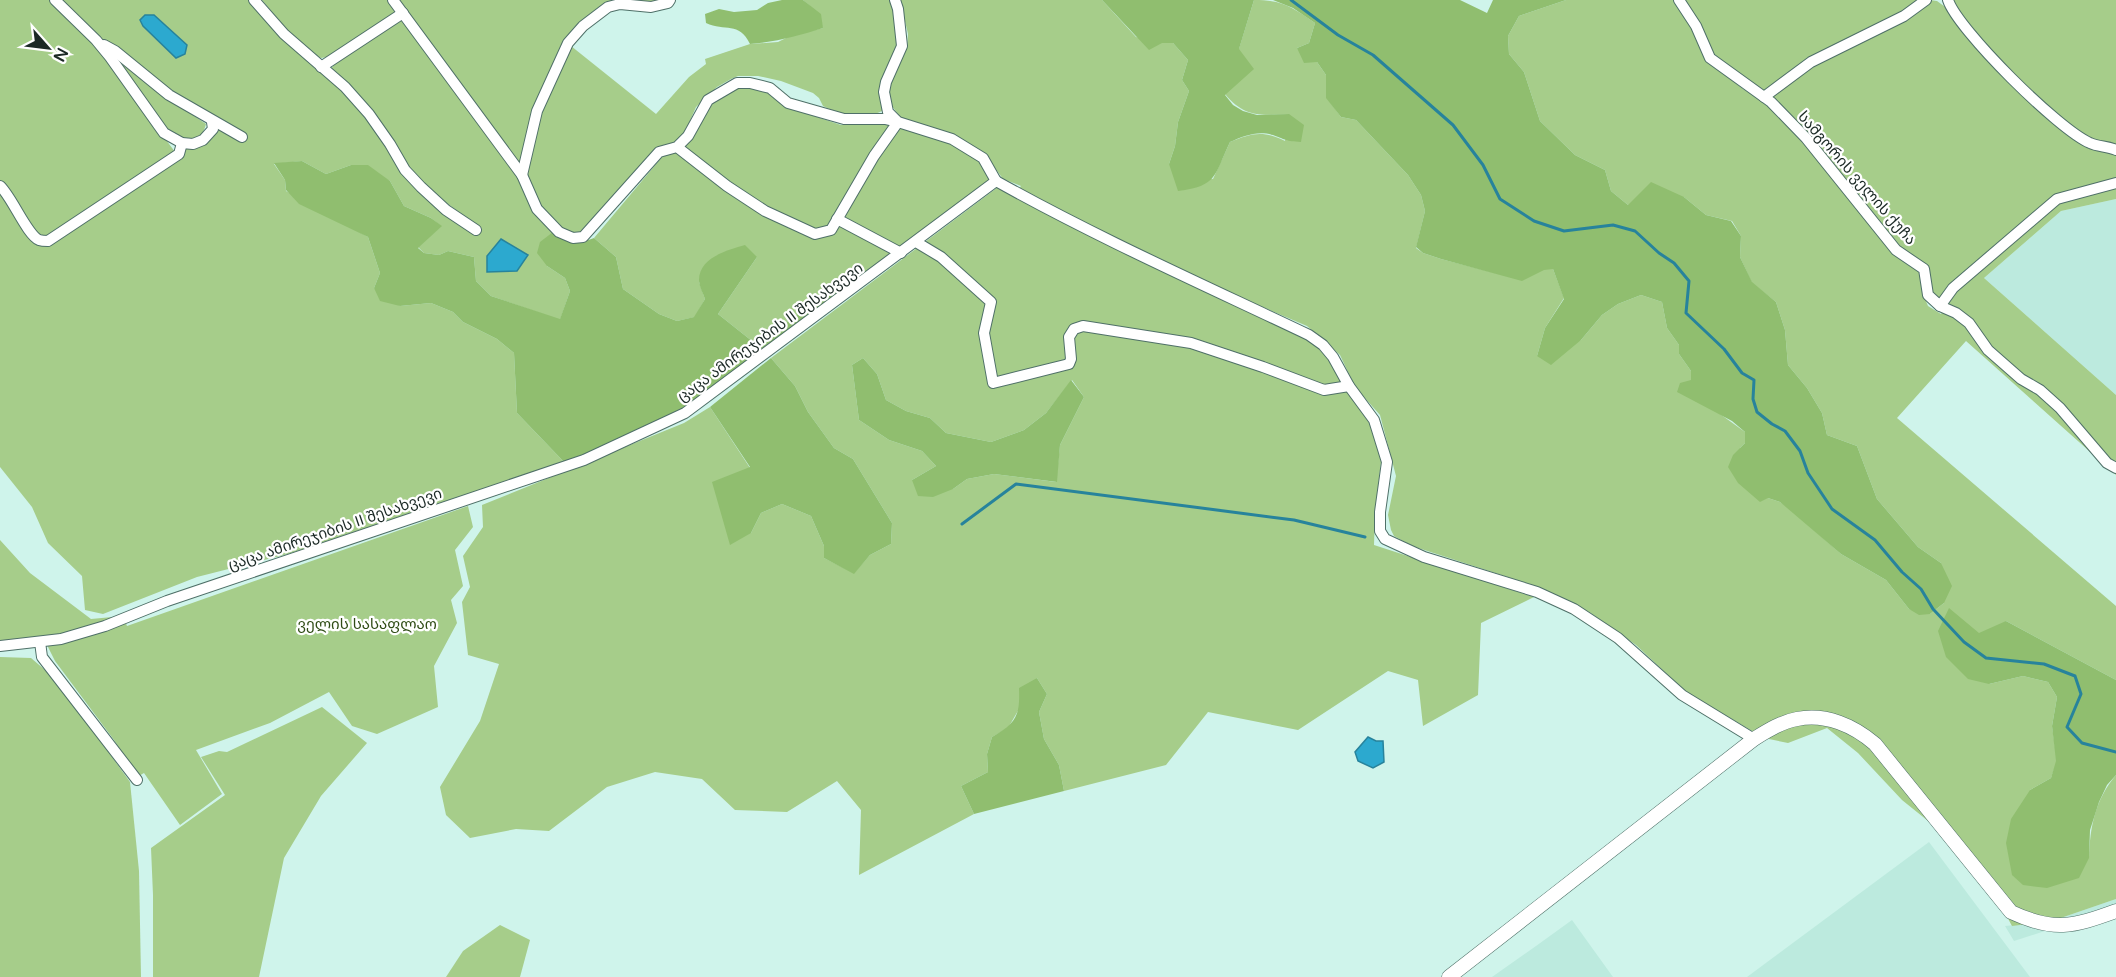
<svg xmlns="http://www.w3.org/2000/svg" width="2116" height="977" font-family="'Varela Round','Noto Sans Georgian',sans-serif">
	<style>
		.built { fill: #bceade }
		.green { fill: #a6cd8a; fill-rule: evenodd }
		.forest { fill: #90be6f }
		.water { fill: #2ca9cf; stroke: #27839c; stroke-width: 1.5 }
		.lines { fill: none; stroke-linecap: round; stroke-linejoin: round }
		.stream { stroke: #27839c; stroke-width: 3 }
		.minor-casing { stroke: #4f7068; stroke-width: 12 }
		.tertiary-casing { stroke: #4f7068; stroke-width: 15 }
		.minor { stroke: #fff; stroke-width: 10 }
		.tertiary { stroke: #fff; stroke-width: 14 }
		.labels { text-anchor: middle; stroke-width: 4.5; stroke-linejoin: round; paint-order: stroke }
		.street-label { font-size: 15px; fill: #1b2925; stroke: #fff }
		.park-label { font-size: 15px; fill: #2f4c15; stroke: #fff }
	</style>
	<rect width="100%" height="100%" fill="#cff4eb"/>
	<!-- built -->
	<g class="built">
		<polygon points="2116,199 2116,395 1984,278 2061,211"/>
		<polygon points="1929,842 2030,977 1747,977"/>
		<polygon points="2116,899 2116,908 2014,941 2005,926 2052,921"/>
		<polygon points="1572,920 1613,977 1492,977 1536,946"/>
	</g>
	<!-- green -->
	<g class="green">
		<polygon points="0,0 50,0 99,49 175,152 50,236 42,237 37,234 20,205 0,182"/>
		<polygon points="60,0 249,0 344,92 366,117 409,182 443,214 478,235 482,229 426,188 401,158 381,122 362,98 331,69 336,62 400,19 407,23 519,178 553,232 547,266 565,278 570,291 560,320 491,296 476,281 474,257 448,251 439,255 424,253 418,247 441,226 431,218 404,206 390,181 351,165 326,174 302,161 274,164 285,180 286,191 368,237 380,273 374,288 400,306 431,303 453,312 463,322 497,339 514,353 517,413 565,463 288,554 197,577 103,614 85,610 82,576 48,543 32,507 0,467 0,191 38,243 217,127 243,142 247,136 190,104 113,45 100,38"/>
		<polygon points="262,0 389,0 397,11 334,56 321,58 311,53 285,28"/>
		<polygon points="396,0 668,0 651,4 620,2 568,39 523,163 518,166"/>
		<path d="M 803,0 L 892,0 L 900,43 L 884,110 C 867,120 840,115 823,106 L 819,98 L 813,93 L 781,81 L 758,76 L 738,76 L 731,79 L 717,87 L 696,107 L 683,137 L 616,196 L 578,235 L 561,230 L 540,206 L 525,175 L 540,111 L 571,46 L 656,114 L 689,77 L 706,64 L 705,59 L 750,44 L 778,42 L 790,36 L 823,28 L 810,6 Z"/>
		<path d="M 900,0 L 1102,0 L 1136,37 L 1162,43 L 1173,43 L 1188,60 L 1182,80 L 1189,91 L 1178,122 L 1175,146 L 1169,164 L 1213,179 L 1230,142 C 1252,133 1263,130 1285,141 L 1289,114 C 1260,115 1245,118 1225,94 L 1254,0 C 1283,0 1292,7 1315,23 L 1309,43 L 1297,48 L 1317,62 L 1326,75 L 1327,98 L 1341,117 L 1356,120 L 1408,175 L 1421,195 L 1425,211 L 1416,248 L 1423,253 L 1441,259 L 1522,280 L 1544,269 L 1553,269 L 1564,298 L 1545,328 L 1537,356 L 1581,340 L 1602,315 L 1618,304 L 1641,295 L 1662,302 L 1667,328 L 1679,345 L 1679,354 L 1691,371 L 1691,380 L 1720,414 L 1745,432 L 1745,443 L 1740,448 L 1768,498 L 1780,502 L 1789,508 L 1841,554 L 1886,580 L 1909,609 L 1930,614 L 1944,603 L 1941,563 L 1918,547 L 1877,499 L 1857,446 L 1827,435 L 1822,413 L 1807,388 L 1788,365 L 1785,330 L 1776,302 L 1752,283 L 1740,257 L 1741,236 L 1732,221 L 1706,215 L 1684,197 L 1628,205 L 1611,191 L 1605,170 L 1575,155 L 1540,121 L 1524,72 L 1509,54 L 1508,36 L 1519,16 L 1566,0 L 1676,0 L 1688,18 L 1707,59 L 1743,89 L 1769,104 L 1787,122 L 1898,258 L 1916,268 L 1924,280 L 1923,294 L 1928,306 L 1941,314 L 1958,290 L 2059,201 L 2116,188 L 2116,199 L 2061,211 L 1984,278 L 2116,395 L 2116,475 L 1966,341 L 1897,418 L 2116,606 L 2116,680 L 2006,621 L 1989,684 L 2023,676 L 2048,682 L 2057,697 L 2052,726 L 2057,761 L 2051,778 L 2030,790 L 2089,858 C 2090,827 2095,800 2116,775 L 2116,899 L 2052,921 L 2012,926 L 1984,874 L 1938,829 L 1902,800 L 1858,753 L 1827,728 L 1788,743 L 1764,738 L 1686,692 L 1636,645 L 1589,612 L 1532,585 L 1412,546 L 1394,536 L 1391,530 L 1388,515 L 1396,476 L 1380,415 L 1355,387 L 1340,355 L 1307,326 L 1183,273 L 1018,190 L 1021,186 L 1003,179 L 986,156 L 901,118 L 888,101 L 887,91 L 891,78 L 907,48 L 908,34 Z"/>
		<polygon points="1683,0 1921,0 1763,92 1714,58"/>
		<polygon points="1930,0 1937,1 1948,9 2030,102 2116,155 2116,181 2057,195 1941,301 1931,293 1930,280 1901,249 1768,97 1814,63"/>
		<polygon points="1951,0 2116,0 2116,145 2114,143 2109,146 2091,141 2043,106 1983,45"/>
		<path d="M 112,55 L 169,99 L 206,124 C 200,149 175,138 163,124 C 144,103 129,78 112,55 Z"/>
		<path d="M 739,87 L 762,89 L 770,93 L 787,107 L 841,125 L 888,123 L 954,144 L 979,160 L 991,179 L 840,294 L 833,287 L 757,345 L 718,314 L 757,257 L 699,282 L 705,299 L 695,317 L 677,321 L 659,314 L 623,289 L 616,257 L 594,238 L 662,157 C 683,148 693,125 707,108 C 716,98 727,92 739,87 Z"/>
		<path d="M 998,187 L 1308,340 L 1328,355 L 1365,414 L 1376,438 L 1381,462 L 1375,512 L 1374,545 L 1534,597 L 1481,623 L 1478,695 L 1423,726 L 1418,680 L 1388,671 L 1298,730 L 1208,712 L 1166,765 L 1064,791 L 1059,765 L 1044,739 L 1039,712 L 1047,694 L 1037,678 L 1008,728 L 992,737 L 987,754 L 988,772 L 961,786 L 974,814 L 859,875 L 861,810 L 837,781 L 787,812 L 735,810 L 702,779 L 655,772 L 607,787 L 549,831 L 516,829 L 470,838 L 446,815 L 440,787 L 480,721 L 499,664 L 468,655 L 462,602 L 470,587 L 463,556 L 483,527 L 482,505 L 684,423 L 710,407 L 750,468 L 751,533 L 761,513 L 782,504 L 811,516 L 824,546 L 824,558 L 854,573 L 870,555 L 891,544 L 892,523 L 853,459 L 834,448 L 808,412 L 795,386 L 771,358 ZM 863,358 L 877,374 L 886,400 L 906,411 L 930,418 L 946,433 L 991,442 L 1024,430 L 1046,413 L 1072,380 L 1084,397 L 1060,445 L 1056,482 L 994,474 L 967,479 L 953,489 L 912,480 L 936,466 L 922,451 L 889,440 L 859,420 L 852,365 Z"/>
		<polygon points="468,506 473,527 455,550 463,586 451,600 457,623 434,666 438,707 377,734 352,726 329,692 270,723 196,750 222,794 180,825 144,773 137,777 114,740 55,661 43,637 0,644 0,540 30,573 91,619 123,616 127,626"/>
		<polygon points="0,657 31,658 45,670 67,694 130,782 139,871 141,977 0,977"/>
		<polygon points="322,707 367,743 321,796 284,858 259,977 153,977 153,895 151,848 225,795 201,757 219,751 227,752"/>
		<polygon points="500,925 530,940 520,977 446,977 463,951"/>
	</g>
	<!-- forest -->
	<g class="forest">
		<path d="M 782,0 L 803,0 L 821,14 L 823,28 C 799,36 775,42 750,44 C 739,21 725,32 706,23 L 705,14 L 719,9 L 734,12 L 757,10 L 768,3 Z"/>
		<path d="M 1102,0 L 1254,0 L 1239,49 L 1254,69 L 1225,95 L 1233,105 L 1243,111 L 1257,115 L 1289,114 L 1304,125 L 1301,142 C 1285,141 1287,140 1273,135 C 1258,130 1243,136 1230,142 C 1214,175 1218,186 1178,191 L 1169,164 L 1175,146 L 1178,122 L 1189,91 L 1182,80 L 1188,60 L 1173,43 L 1162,43 L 1149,50 Z"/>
		<polygon points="1273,0 1460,0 1487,13 1493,0 1566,0 1519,16 1508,36 1509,54 1524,72 1540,121 1575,155 1605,170 1611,191 1628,205 1651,182 1684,197 1706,215 1731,221 1741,236 1740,257 1752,282 1776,302 1785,330 1788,365 1807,388 1822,413 1827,435 1857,446 1877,499 1918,547 1941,563 1952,586 1944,603 1930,614 1919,615 1909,609 1886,580 1841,554 1780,502 1768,498 1760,502 1738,483 1728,467 1733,455 1745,443 1745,432 1732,421 1677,392 1680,383 1691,380 1691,371 1679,354 1679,345 1667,328 1662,302 1641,295 1618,304 1602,315 1581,340 1551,365 1537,356 1545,328 1564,299 1553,269 1544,270 1522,281 1441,259 1423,253 1416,247 1425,211 1421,195 1408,175 1356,120 1341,117 1326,98 1326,75 1317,62 1304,63 1297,48 1309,43 1315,23 1293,8"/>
		<path d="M 302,161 L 326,174 L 351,165 L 368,165 L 390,181 L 404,206 L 431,218 L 442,226 L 418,248 L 424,253 L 439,255 L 448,251 L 474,257 L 476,281 L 491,296 L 560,319 L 570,291 L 565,278 L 547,266 L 537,253 L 540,242 L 553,232 L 583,242 L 594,238 L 616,257 L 623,289 L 659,314 L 677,321 L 694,317 L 705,299 C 703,293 699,286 699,280 C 699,258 727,250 745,245 L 757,257 L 718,314 L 757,345 L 833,287 L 840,294 L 683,411 L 565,463 L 517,413 L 514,353 L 497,339 L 463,322 L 453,312 L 431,303 L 400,306 L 380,301 L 374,288 L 380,273 L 368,237 L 299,204 L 286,190 L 285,180 L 274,163 Z"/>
		<polygon points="771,358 795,386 808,412 834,448 853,459 892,523 891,544 870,555 854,574 824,558 824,546 811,516 782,504 761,513 751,533 730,545 712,482 750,467 710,407"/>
		<polygon points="863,358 877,374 886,400 906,411 930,418 946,433 991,442 1024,430 1046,413 1071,380 1084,397 1060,445 1057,482 994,474 967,479 953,489 933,497 918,496 912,480 936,466 922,451 889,440 859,420 852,365"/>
		<polygon points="1949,608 1979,633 2006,621 2116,680 2116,775 2107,785 2099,802 2090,830 2089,858 2079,878 2047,888 2023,885 2012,875 2006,843 2011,819 2030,790 2051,778 2056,761 2052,726 2057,697 2048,682 2023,676 1989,684 1968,679 1946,657 1938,631"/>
		<path d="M 1037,678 L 1047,694 L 1039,712 L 1044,739 L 1059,765 L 1064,791 L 974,814 L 961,786 L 988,772 L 987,754 L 992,737 C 1017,723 1020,715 1019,688 Z"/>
	</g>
	<!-- water -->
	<g class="water">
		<polygon points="145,15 154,15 187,45 185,54 176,58 143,26 140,20"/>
		<polygon points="501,239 528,255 517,271 487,272 487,256"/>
		<polygon points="1368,737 1376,741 1383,741 1384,762 1373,768 1358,761 1355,752"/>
	</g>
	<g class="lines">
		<!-- stream -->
		<g class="stream">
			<polyline points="1291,0 1338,35 1373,55 1453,125 1483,165 1500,199 1534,221 1564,231 1613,225 1635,231 1659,253 1674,263 1689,281 1686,313 1724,349 1742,373 1754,380 1753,399 1757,412 1772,424 1785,431 1800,451 1808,473 1832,509 1875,540 1902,572 1921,589 1933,609 1964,642 1986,658 2044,664 2075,676 2081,694 2067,727 2082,743 2116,752"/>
			<polyline points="962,524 1016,484 1294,520 1365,537"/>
		</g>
		<defs>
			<g id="minor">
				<polyline points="55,0 96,40 110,57 164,133 182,143 193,144 203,140 213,129 212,122"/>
				<polyline points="254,0 284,34 345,87 369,114 390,144 405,170 421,187 446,210 476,230"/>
				<polyline points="393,0 522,175 537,209 559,232 573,238 583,237 659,152 677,147 688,136 708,100 737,83 750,83 770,88 788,103 844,119 885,119 898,122 874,156 831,230 815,234 765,211 727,186 677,147"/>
				<polyline points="895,0 898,9 902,46 886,82 884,92 888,112 898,122 952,139 983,158 996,181"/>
				<polyline points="1679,0 1696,26 1710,58 1771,102 1806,138 1896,250 1924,269 1928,295 1940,306 1956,313 1969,323 1988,350 2021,379 2040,390 2060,408 2107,463 2116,468"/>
				<path d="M 1948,0 C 1958,30 2059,130 2090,143 C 2098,147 2108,146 2116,150"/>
				<polyline points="104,45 115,51 169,95 242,137"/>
				<polyline points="321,67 403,13"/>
				<polyline points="1764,97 1811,62 1904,16 1926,0"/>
				<polyline points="522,175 537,111 568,43 583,26 608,7 620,4 651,7 668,3 670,0"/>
				<path d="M 0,186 C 12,197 27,235 39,240 C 42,241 45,241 48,241 L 179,154 L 182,143"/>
				<polyline points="837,219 901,253"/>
				<polyline points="916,242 941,257 991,302 984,333 993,383 1069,364 1071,359 1069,337 1074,329 1083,326 1191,343 1263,367 1324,390 1349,386"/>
				<polyline points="1940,306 1953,288 2057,199 2116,183"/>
				<polyline points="40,642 42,657 137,780"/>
				<path d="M 0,646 L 61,639 L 105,626 L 167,601 L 584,460 L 685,413 L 996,181 C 1098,238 1204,285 1309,335 L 1323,345 L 1333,357 L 1349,386 L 1374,420 L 1387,462 L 1380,512 L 1380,531 L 1385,539 L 1424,557 L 1537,592 L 1574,609 L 1618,638 L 1682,695 L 1754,739"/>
			</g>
			<path id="tertiary" d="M 1449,977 L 1754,739 C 1767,731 1781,722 1797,719 C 1826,713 1854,726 1875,744 L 2011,912 C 2054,932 2072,927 2116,911"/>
		</defs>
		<!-- minor casing -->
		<use href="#minor" class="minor-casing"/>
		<!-- tertiary casing -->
		<use href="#tertiary" class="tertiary-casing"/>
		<!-- minor -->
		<use href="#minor" class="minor"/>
		<!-- tertiary -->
		<use href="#tertiary" class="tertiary"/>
	</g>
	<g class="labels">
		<!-- street labels -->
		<g class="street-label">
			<text transform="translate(1857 178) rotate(49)" y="5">სამგორის ველის ქუჩა</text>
			<text transform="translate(770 332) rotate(-36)" y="5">ცაცა ამირეჯიბის II შესახვევი</text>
			<text transform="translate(335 529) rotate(-19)" y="5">ცაცა ამირეჯიბის II შესახვევი</text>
		</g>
		<!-- park labels -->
		<g class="park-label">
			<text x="367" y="629">ველის სასაფლაო</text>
		</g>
	</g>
	<!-- north arrow -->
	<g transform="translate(48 48) rotate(118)" stroke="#ffffff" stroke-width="4.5" paint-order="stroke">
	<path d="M0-4.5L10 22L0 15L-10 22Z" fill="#1b2925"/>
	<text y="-9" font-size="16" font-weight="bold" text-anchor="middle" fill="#1b2925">N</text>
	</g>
</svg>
